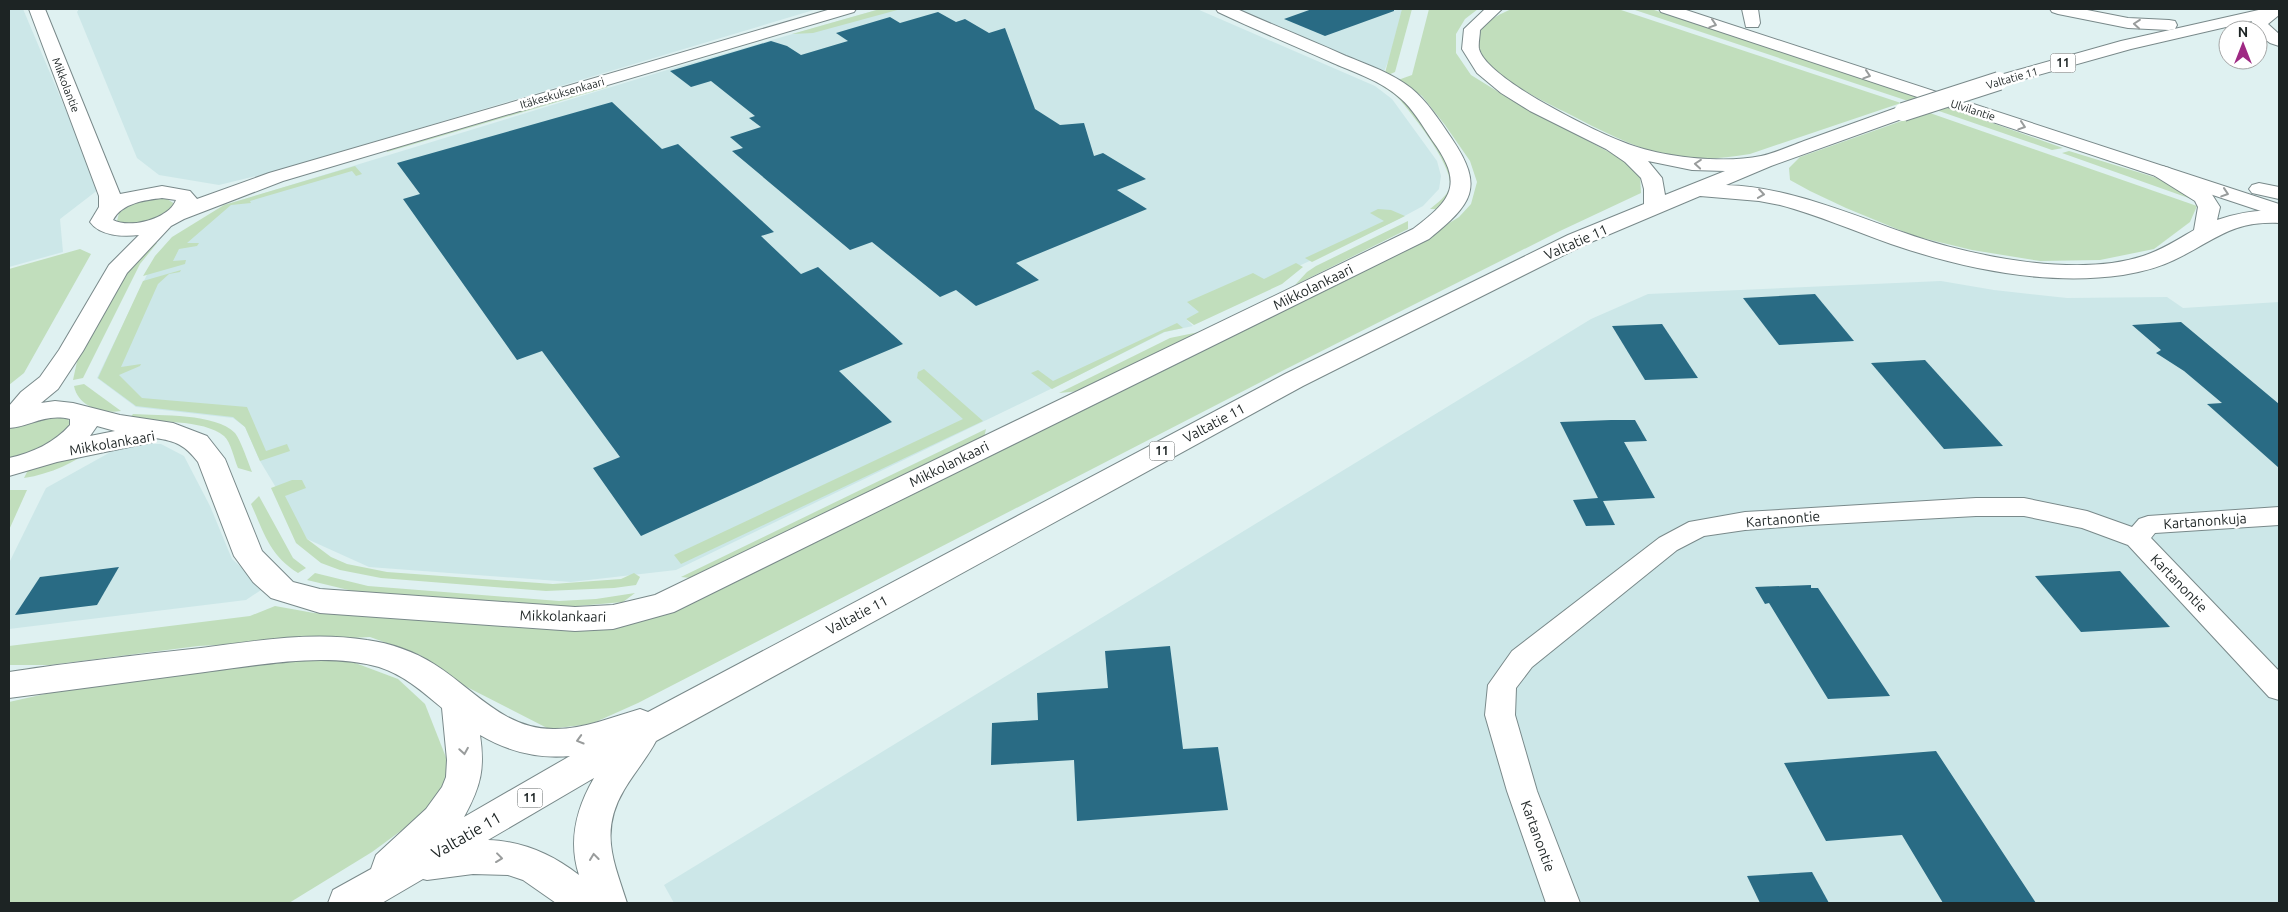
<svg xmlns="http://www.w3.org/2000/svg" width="2288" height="912" font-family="Ubuntu,sans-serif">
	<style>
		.built { fill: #cce7e8 }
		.green { fill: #c1debc }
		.building { fill: #296b84 }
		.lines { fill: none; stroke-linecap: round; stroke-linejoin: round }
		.minor-casing { stroke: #79898a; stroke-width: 2 }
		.tertiary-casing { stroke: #79898a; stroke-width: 2 }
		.primary-casing { stroke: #79898a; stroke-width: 2 }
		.trunk-casing { stroke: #79898a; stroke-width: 2 }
		.minor { fill: #fff; fill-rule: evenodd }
		.tertiary { fill: #fff; fill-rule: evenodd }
		.primary { fill: #fff; fill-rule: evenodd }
		.trunk { fill: #fff; fill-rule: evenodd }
		.trunk-bridge-casing { stroke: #79898a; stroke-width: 20; stroke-linecap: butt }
		.trunk-bridge { stroke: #fff; stroke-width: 18 }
		.oneway { stroke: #999c9c }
		.labels { text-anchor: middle; stroke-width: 5; stroke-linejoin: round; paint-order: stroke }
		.far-street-label { font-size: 11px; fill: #1d2424; stroke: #fff }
		.shield { fill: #fff; stroke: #616666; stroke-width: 1 }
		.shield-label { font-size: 12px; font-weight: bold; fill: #1d2424 }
		.street-label { font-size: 14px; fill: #1d2424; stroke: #fff }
		.near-street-label { font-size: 16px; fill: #1d2424; stroke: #fff }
	</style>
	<rect width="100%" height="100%" fill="#dff1f1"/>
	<!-- built -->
	<g class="built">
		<polygon points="9,9 23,9 99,189 60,219 63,252 9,267"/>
		<polygon points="79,9 817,9 277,171 219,185 159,175 137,158 77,12"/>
		<polygon points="880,9 1197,9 1375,86 1392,99 1437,161 1441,176 1439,189 1423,206 1399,219 1186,319 1193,326 1165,332 1059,385 676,570 571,582 369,567 307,539 260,461 245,427 233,418 136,407 97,378 156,256 225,205 667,70"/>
		<polygon points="1233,9 1408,9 1384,72"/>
		<polygon points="1941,281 1994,290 2067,298 2167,297 2183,308 2279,302 2279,903 674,903 664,885 1591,319 1648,294"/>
		<polygon points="125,444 161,444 184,456 210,506 232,559 264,588 246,600 9,629 9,563 46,488"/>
	</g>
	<!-- green -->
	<g class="green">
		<polygon points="880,9 901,9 813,33 792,34"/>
		<polygon points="1402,9 1412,9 1395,72 1388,75 1385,73"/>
		<polygon points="1429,9 1478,9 1465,19 1456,34 1456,53 1471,75 1513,101 1622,159 1640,174 1641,193 1560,231 1282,371 638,703 591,724 549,729 461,684 420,655 370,637 198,646 50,665 9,665 9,646 250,616 275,606 314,613 571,629 610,628 1438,230 1459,217 1471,204 1477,182 1470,161 1445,125 1422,96 1398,80 1412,75"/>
		<path d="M 1512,9 L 1618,9 L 1901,103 L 1750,154 C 1721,159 1692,161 1663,154 C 1630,146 1600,130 1569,114 C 1532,96 1423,44 1512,9 Z"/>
		<polygon points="1632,9 1651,9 1921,98 1908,101"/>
		<path d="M 1383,83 L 1405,98 L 1449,160 L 1458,186 L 1442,209 L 1430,209 C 1437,203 1448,196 1450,186 C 1453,166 1414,116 1400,100 C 1394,93 1386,89 1379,84 Z"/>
		<polygon points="605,85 608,87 387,152 387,150"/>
		<polygon points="1947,107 2063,148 2052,150 1936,110"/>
		<polygon points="1927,112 2197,206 2190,222 2154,249 2100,260 2040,261 1972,250 1914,236 1846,208 1810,191 1790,180 1789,168 1800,157"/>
		<polygon points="2069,151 2167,181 2197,201 2062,153"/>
		<polygon points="355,166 362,174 356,176 352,171 250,201 251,203 231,205 187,243 199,243 197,246 179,249 173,261 186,260 185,264 143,276 155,256 172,237 224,205"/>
		<path d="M 167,199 L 175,204 C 172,207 168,214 164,216 C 155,222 127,227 117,221 L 119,213 C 133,202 150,198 167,199 Z"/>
		<polygon points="1378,209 1391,210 1405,216 1312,262 1305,258 1384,221 1370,213"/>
		<polygon points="1408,221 1408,229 1295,285 1307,272 1316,266"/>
		<polygon points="149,243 157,243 140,264 83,378 73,380 78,357 113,286"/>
		<polygon points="80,249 91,254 24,373 9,385 9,269"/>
		<polygon points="1296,263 1303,267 1282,284 1194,325 1186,319 1199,312 1187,302 1253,273 1264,279"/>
		<polygon points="181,270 180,272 169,274 158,284 121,367 141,364 140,366 119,375 142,398 247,407 266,451 287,444 290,451 260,461 245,427 233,417 136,406 98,378 143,281"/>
		<polygon points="1177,323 1183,328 1164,332 1052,389 1031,373 1038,370 1053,381"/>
		<polygon points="1199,332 1080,391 1059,393 1170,338"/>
		<polygon points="924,369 983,421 681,564 674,555 963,419 917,378 918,372"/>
		<path d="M 84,384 L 121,411 C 103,414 78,407 74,386 Z"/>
		<path d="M 133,414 C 160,416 216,413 235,433 C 241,441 248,462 252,472 L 238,468 C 234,459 231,442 224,436 C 204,419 153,422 128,420 Z"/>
		<polygon points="60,416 68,419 71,425 69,432 23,459 9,461 9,427"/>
		<polygon points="986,429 984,438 701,579 681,577"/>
		<path d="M 97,447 C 75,462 51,474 24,478 L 29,468 Z"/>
		<polygon points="292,480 302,480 306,488 285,496 307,539 331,557 347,564 387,572 553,584 621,579 634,573 640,577 636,585 614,588 546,591 381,578 340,570 321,563 296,543 271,488"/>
		<polygon points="10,490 27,490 9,530 9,491"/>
		<path d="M 259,496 L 293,558 L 306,568 L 298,573 C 270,556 264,533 251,504 Z"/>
		<polygon points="315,573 368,586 559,601 596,599 635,593 623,602 555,608 357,592 307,580"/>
		<polygon points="285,660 350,661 398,679 425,704 447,760 446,787 428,811 372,852 289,903 9,903 9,702 99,682"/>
	</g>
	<!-- building -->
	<g class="building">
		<polygon points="1312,9 1394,9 1394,11 1325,36 1284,19"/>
		<polygon points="938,12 956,22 965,19 989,33 1005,28 1035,109 1060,125 1084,123 1094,156 1103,153 1146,179 1117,190 1147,209 1016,263 1039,280 976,306 956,290 940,297 872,242 850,250 732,151 743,148 730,137 761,127 749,118 755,116 711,81 691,87 670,71 771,41 787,46 801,55 848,41 836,33 890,17 900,23"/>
		<polygon points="612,102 662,149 678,144 774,232 761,236 801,274 818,267 903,344 839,371 892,422 641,536 593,468 620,457 542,351 517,360 403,199 420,194 397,163"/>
		<polygon points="1815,294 1854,341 1779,345 1743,298"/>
		<polygon points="2181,322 2279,404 2279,468 2207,404 2222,403 2184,371 2156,353 2161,350 2132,325"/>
		<polygon points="1662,324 1698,378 1645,380 1612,326"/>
		<polygon points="1925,360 2003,446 1944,449 1871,363"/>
		<polygon points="1611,420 1635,420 1647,441 1624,442 1655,498 1603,501 1615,525 1586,526 1573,500 1598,498 1560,422"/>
		<polygon points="119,567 97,605 15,615 40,577"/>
		<polygon points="2120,571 2170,627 2081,632 2035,576"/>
		<polygon points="1811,585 1811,588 1818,588 1890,696 1828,699 1769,603 1765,604 1755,587"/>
		<polygon points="1170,646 1183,749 1218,747 1228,810 1077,821 1074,760 991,765 992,723 1038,720 1037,693 1108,688 1105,651"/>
		<polygon points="1936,751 2036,903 1943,903 1902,835 1826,841 1784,763"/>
		<polygon points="1812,872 1829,903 1760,903 1747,876"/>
	</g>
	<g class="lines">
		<defs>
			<polygon id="minor" points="1976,498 2024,498 2087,511 2132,527 2139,519 2148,516 2279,507 2279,525 2155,533 2151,538 2279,671 2279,700 2269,697 2128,545 2082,528 2024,516 1976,516 1810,525 1745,530 1704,536 1677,550 1532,667 1516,688 1515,715 1537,791 1580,903 1546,903 1507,791 1485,715 1488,685 1512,651 1659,538 1689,522 1745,512"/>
			<path id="tertiary" d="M 29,9 L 45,9 L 120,194 L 162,186 L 190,191 L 197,199 L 269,173 L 831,9 L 856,9 L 854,12 L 283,181 L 184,219 L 171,226 L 127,273 L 83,351 L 58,389 L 41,403 L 55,401 L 73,403 L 120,415 L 173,423 L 207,436 L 225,459 L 262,551 L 293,582 L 320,589 L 575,607 L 613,605 L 655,595 L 1413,229 C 1453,199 1464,184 1432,140 C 1422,125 1413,109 1400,98 C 1381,81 1356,73 1333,63 C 1295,46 1256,30 1218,12 L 1216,9 L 1237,9 C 1273,25 1310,40 1346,56 C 1368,65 1392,73 1411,88 C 1427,101 1440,121 1452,139 C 1485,188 1472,204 1429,239 L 674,612 L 613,629 L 575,631 L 320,613 L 271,598 L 253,582 L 234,556 L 198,462 C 185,445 176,441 155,438 L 153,442 L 57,462 L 9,476 L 9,458 C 32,453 54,443 70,425 L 70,419 C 44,413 30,427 9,428 L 9,406 L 21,392 L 40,377 L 59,350 L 109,265 L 139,235 C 123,237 100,236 90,222 L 99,207 L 99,196 ZM 162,198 L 176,200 C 169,219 130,229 113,220 C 122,203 145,200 162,198 ZM 97,426 L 115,431 L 90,436 Z"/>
			<polygon id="primary" points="1659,9 1683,9 2279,204 2279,217 1661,12"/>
			<g id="trunk">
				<path d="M 1485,9 L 1502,9 L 1480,30 C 1480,35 1478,44 1479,49 C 1487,79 1594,131 1623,142 C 1659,157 1722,164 1761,156 C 1775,153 1790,146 1804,141 C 1835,130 1865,119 1896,108 L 1903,106 L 1910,108 L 1912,112 L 1910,116 L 1771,166 L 1726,185 C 1788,187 1847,213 1905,233 C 1969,256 2077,278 2143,256 C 2162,250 2177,240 2194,230 L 2198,207 L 2195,201 L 2155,176 L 2152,172 L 2155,168 L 2162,166 L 2169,168 L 2211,193 L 2220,207 L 2217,220 C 2238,213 2258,209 2279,211 L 2279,223 C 2230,221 2215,241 2174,260 C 2158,268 2140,272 2123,275 C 2047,286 1964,269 1891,244 C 1854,231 1818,215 1780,205 L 1759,201 L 1700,196 L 1584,245 L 1303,386 L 656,741 C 647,758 634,773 624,790 C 599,832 614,862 627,903 L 556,903 L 523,880 L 508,875 L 473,874 L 427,880 L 423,879 L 382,903 L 328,903 L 333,890 L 371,869 L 376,855 L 426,809 L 442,787 L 446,777 L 447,760 L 442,708 C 423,692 404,675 379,667 C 324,652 261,665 205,672 C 140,681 74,689 9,698 L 9,672 C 73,662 137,655 201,648 C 256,641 311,631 367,640 C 390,643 415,652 434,664 C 474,689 504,730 555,729 C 585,729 612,717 640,709 L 648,712 L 1285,374 L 1568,235 L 1644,204 L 1644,189 L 1641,178 L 1625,162 L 1606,149 L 1530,111 L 1501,93 L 1477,73 L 1462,49 L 1464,29 ZM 1648,161 L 1692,170 L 1725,171 L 1665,195 L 1662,178 ZM 480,735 C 507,751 538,759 570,756 L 464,817 C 481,786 485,769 480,735 ZM 594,778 C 576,809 568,841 579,875 C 552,854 522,841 488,840 Z"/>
				<polygon points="1742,9 1758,9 1760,23 1758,27 1746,27"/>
				<polygon points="2050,9 2082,9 2128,18 2169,20 2175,21 2177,25 2175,29 2169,30 2128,28 2058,14 2052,12"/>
				<polygon points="2263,9 2279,9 2279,15 2268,24 2279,34 2279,46 2270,43 2259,35 2258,30 2254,30 2251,23 2252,21 2131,49 1999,86 1993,85 1990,81 1993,77 2121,41"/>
				<polygon points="2259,183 2279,187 2279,199 2252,193 2249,189 2252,185"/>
			</g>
		</defs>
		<!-- minor casing -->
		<use href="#minor" class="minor-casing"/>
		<!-- tertiary casing -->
		<use href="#tertiary" class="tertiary-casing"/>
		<!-- primary casing -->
		<use href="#primary" class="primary-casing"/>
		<!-- trunk casing -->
		<use href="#trunk" class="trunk-casing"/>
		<!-- minor -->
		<use href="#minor" class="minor"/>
		<!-- tertiary -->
		<use href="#tertiary" class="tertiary"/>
		<!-- primary -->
		<use href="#primary" class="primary"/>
		<!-- trunk -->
		<use href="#trunk" class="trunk"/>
		<defs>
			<polyline id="trunk-bridge" points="1903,112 1999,81"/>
		</defs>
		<!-- trunk-bridge casing -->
		<use href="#trunk-bridge" class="trunk-bridge-casing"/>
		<!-- trunk-bridge -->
		<use href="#trunk-bridge" class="trunk-bridge"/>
	</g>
	<!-- one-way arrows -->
	<defs><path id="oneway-chevron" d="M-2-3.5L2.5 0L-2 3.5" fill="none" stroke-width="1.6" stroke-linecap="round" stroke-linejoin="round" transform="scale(1.25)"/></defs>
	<g class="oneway">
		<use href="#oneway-chevron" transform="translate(1713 24) rotate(18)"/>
		<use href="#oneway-chevron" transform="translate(2137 24) rotate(-175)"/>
		<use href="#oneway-chevron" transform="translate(1867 75) rotate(18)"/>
		<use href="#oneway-chevron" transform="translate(2022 126) rotate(18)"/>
		<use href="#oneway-chevron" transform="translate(1698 164) rotate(-175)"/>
		<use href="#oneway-chevron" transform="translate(2225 193) rotate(18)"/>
		<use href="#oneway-chevron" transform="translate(1761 194) rotate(8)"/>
		<use href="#oneway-chevron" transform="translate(580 740) rotate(164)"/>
		<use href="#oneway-chevron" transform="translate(464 751) rotate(81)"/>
		<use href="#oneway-chevron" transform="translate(594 857) rotate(-97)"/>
		<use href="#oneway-chevron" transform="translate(499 858) rotate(7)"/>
	</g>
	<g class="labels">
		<!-- far-street labels -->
		<g class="far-street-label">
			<text transform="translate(2012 78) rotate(-16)" y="4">Valtatie 11</text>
			<text transform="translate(66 85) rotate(69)" y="4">Mikkolantie</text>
			<text transform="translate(562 93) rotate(-16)" y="4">Itäkeskuksenkaari</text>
			<text transform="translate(1973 110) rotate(18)" y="4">Ulvilantie</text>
		</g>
		<!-- shield labels -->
		<g class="shield">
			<rect x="2050.5" y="53.5" width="25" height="19" rx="4"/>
			<rect x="1149.5" y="441.5" width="25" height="19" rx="4"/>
			<rect x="517.5" y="788.5" width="25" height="19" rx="4"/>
		</g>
		<g class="shield-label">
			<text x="2063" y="67">11</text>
			<text x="1162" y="455">11</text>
			<text x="530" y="802">11</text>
		</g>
		<!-- street labels -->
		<g class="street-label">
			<text transform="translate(1576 242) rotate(-24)" y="5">Valtatie 11</text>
			<text transform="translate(1313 287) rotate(-26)" y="5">Mikkolankaari</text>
			<text transform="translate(1214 423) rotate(-28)" y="5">Valtatie 11</text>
			<text transform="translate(112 443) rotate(-10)" y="5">Mikkolankaari</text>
			<text transform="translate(949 464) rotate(-26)" y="5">Mikkolankaari</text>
			<text transform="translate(1783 519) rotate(-5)" y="5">Kartanontie</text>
			<text transform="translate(2205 521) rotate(-4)" y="5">Kartanonkuja</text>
			<text transform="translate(2179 583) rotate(46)" y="5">Kartanontie</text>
			<text transform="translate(857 615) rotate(-28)" y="5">Valtatie 11</text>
			<text transform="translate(563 616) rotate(1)" y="5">Mikkolankaari</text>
			<text transform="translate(1538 836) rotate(70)" y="5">Kartanontie</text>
		</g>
		<!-- near-street labels -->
		<g class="near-street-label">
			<text transform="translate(466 835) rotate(-30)" y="6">Valtatie 11</text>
		</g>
	</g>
	<!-- border -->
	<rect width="2288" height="912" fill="none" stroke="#1d2424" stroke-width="20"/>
	<!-- north arrow -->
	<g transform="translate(2243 45)"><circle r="24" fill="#ffffff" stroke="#a5a7a7"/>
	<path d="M0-4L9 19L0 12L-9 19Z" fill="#9e2983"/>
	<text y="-8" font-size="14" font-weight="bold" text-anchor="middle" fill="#1d2424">N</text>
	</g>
</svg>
